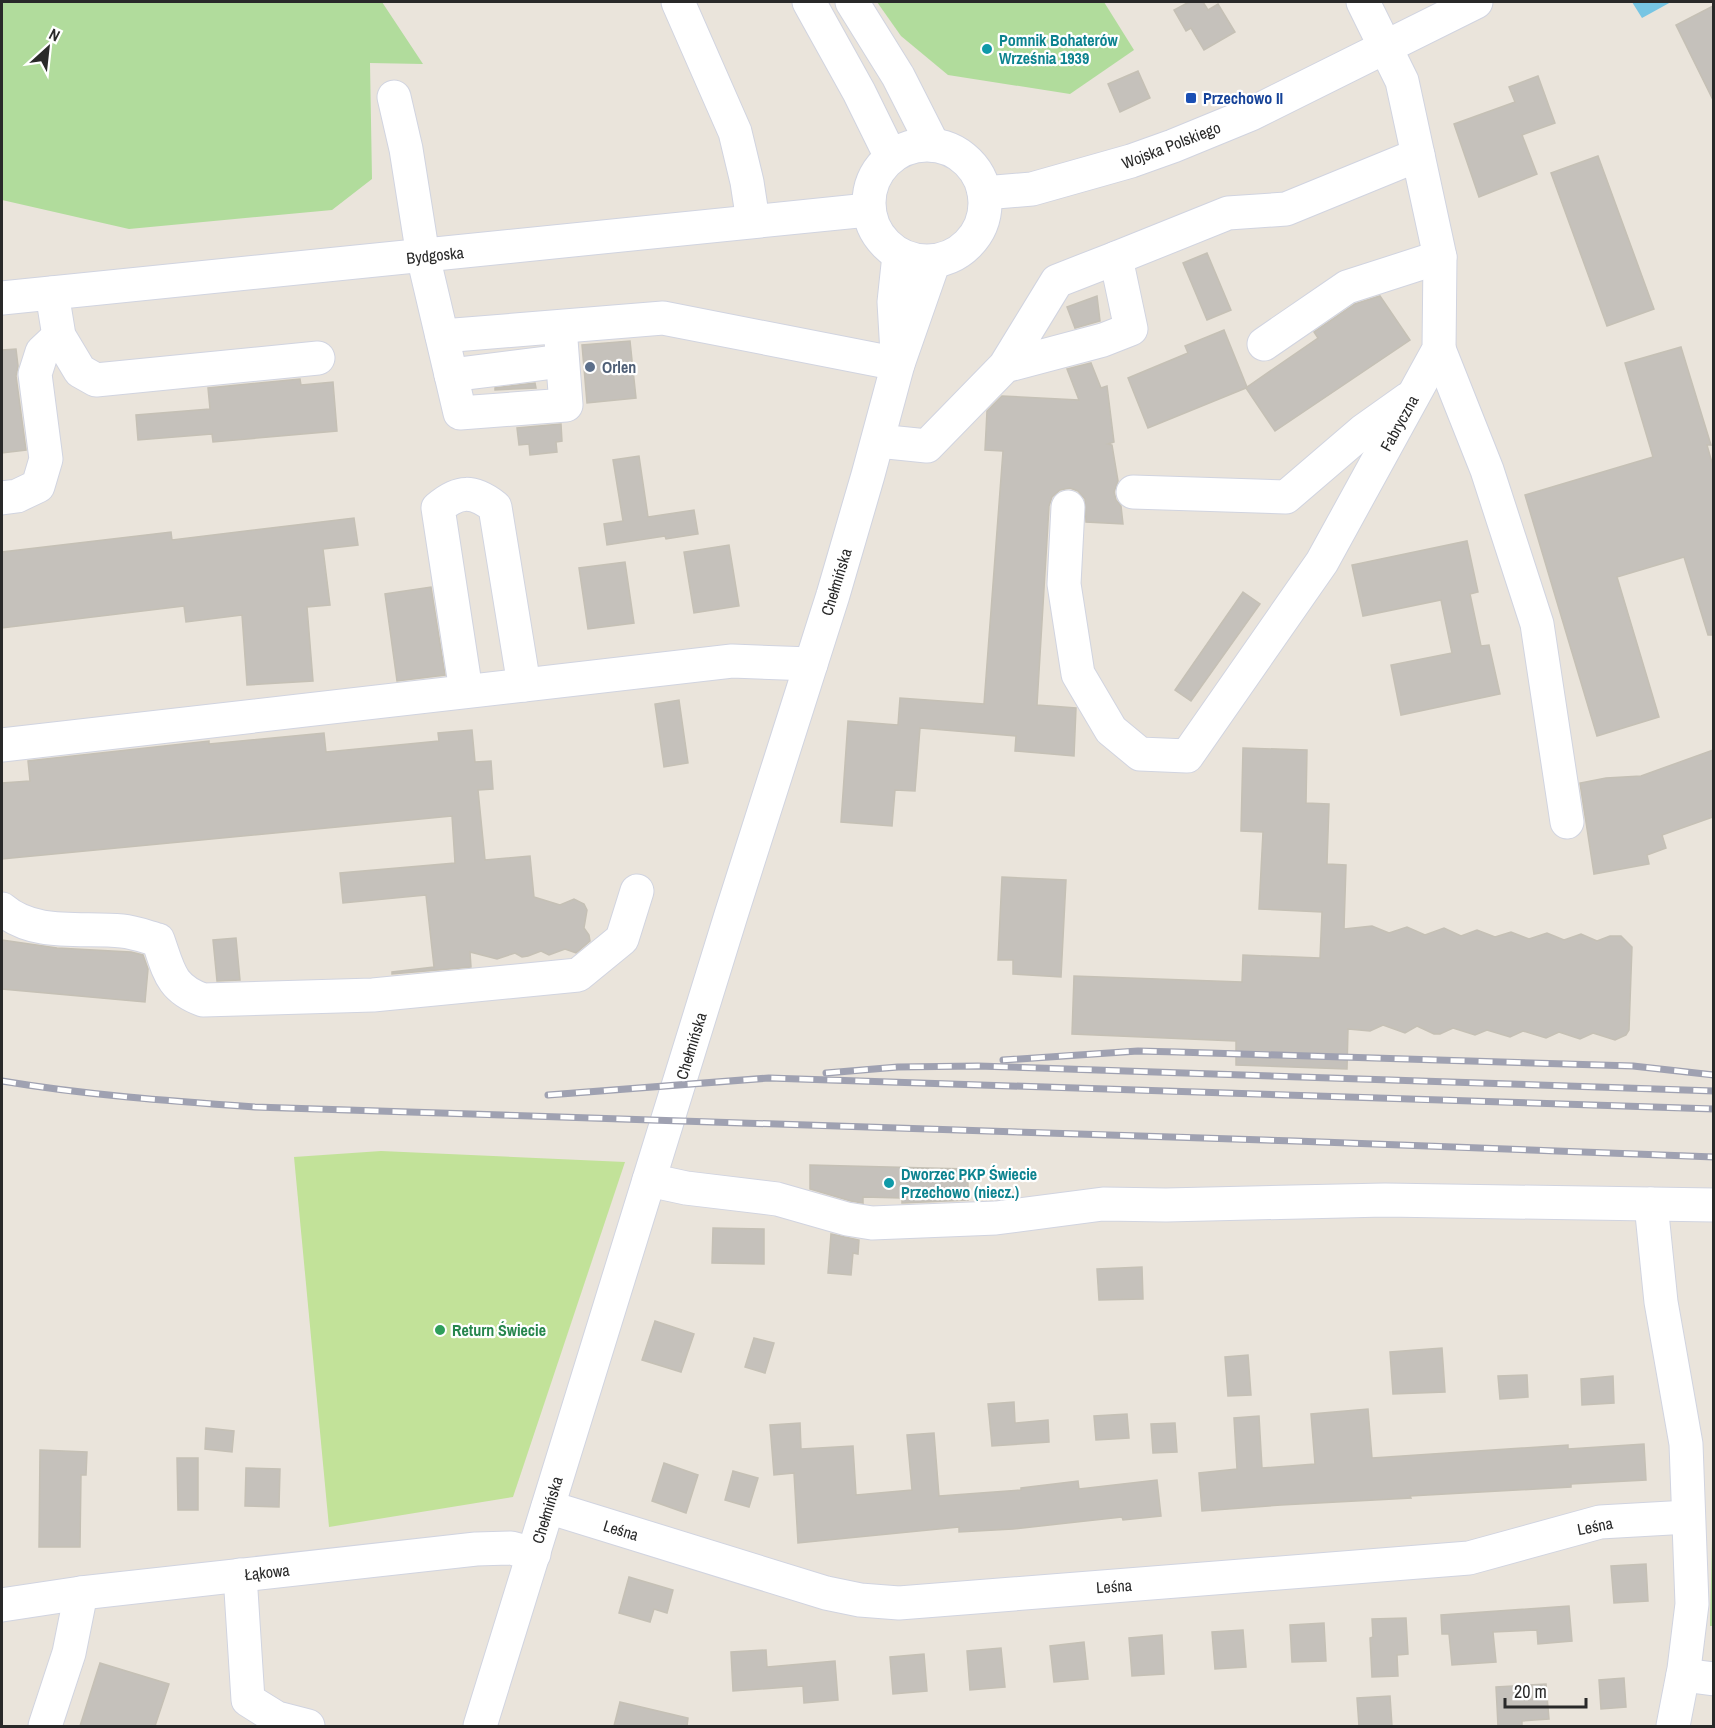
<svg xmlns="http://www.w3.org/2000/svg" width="1715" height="1728" font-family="'Archivo Narrow',sans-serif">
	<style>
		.green { fill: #b1dc9c }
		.pitch { fill: #c2e299 }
		.water { fill: #77c5e3 }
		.building { fill: #c5c1bb; stroke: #c5c0b5; stroke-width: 1.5 }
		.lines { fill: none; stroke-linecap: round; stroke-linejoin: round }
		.minor-casing { stroke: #d1d4e0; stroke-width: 35 }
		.minor { stroke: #fff; stroke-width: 33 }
		.rail-casing { stroke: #9fa1b1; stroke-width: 7 }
		.rail { stroke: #fff; stroke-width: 4.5; stroke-dasharray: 14; stroke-linecap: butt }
		.culture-dot { fill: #0f9aa8; stroke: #fff; stroke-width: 2 }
		.transit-dot { fill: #1a4fb4; stroke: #fff; stroke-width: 2 }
		.service-dot { fill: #5c6f8a; stroke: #fff; stroke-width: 2 }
		.leisure-dot { fill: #2e9e5b; stroke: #fff; stroke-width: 2 }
		.labels { text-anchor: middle; stroke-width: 4.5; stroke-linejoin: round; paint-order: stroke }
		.culture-label { font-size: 16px; font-weight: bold; fill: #0d838f; stroke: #fff; text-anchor: start }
		.transit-label { font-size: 16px; font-weight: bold; fill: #164399; stroke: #fff; text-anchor: start }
		.street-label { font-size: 16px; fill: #292929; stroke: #fff }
		.service-label { font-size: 16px; font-weight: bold; fill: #4e5e75; stroke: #fff; text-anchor: start }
		.leisure-label { font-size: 16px; font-weight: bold; fill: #27864d; stroke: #fff; text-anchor: start }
	</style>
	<rect width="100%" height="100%" fill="#eae4db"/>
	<!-- green -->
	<g class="green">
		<polygon points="2,2 382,2 423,64 370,63 372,179 332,210 129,229 2,200"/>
		<polygon points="877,2 1104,2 1134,50 1070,94 948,75 901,36"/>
		<polygon points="1713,1494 1714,1626 1710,1626"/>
	</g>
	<!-- pitch -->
	<polygon class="pitch" points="381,1151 625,1162 513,1497 329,1527 294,1157"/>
	<!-- water -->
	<polygon class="water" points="1632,2 1671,2 1642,18"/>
	<!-- building -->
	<g class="building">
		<polygon points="1189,2 1203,2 1208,10 1218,4 1235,32 1204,50 1191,28 1186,31 1174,10"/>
		<polygon points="1713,6 1713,100 1676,25"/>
		<polygon points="1138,71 1150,98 1120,112 1108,84"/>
		<polygon points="1538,76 1555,123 1522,135 1537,174 1479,197 1454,124 1515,102 1509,87"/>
		<polygon points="1598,156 1654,309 1607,326 1551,173"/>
		<polygon points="1207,253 1231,310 1207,320 1183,263"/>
		<polygon points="1097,296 1100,321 1075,328 1067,307"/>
		<polygon points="1380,296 1410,340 1275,431 1246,388 1148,428 1128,378 1188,353 1185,346 1224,330 1247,387 1318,338 1314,332 1355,304"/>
		<polygon points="630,341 636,398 587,403 582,345"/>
		<polygon points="1681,347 1711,445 1707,445 1713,466 1713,635 1708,635 1684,557 1617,577 1659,717 1597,736 1525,495 1653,457 1625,363"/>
		<polygon points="16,349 18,366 16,376 26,450 2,453 2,350"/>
		<polygon points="1091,363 1101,388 1107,386 1114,442 1108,444 1112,445 1118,481 1114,492 1116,500 1121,506 1123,524 1086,522 1085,499 1078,491 1070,488 1060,490 1052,497 1049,506 1037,705 1076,708 1074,756 1015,751 1016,736 920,728 915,791 895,790 892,826 841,822 848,721 898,725 900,698 984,704 1003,451 985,450 987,411 1002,396 1079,400 1067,369"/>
		<polygon points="300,379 301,385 333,382 337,431 213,442 212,434 138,440 136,415 210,409 208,388"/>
		<polygon points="535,383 536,388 495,390 495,388"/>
		<polygon points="561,424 562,441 556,442 557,452 530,455 529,444 519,445 517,428"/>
		<polygon points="639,456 648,517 694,510 698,534 666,539 665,536 607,545 604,524 623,521 613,460"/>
		<polygon points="354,518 358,545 323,549 330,605 307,607 313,681 247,685 242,615 186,622 184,606 2,628 2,552 171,532 172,540"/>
		<polygon points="1467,541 1478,592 1470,594 1481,646 1489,645 1500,694 1401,715 1391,665 1452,653 1441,600 1363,616 1352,565"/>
		<polygon points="729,545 739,606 694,613 684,552"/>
		<polygon points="625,562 634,623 588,629 579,568"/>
		<polygon points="431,587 445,675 397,681 385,594"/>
		<polygon points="1243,592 1260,604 1191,701 1175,690"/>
		<polygon points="679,700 688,763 664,767 655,704"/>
		<polygon points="472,730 475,762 491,761 493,789 478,790 485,860 530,856 534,897 560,905 574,899 584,904 587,910 584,928 589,935 590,941 576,953 565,949 549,955 541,951 528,956 522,957 515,953 497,959 470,952 471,967 392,974 392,972 434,967 426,895 343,903 340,873 455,863 452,816 2,859 2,783 30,781 28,761 209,741 209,744 324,733 326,752 439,741 438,733"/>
		<polygon points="1243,748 1307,750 1306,803 1329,804 1327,864 1346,865 1344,929 1372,926 1389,933 1407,927 1425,935 1444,928 1461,936 1477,930 1495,937 1511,932 1529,939 1547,933 1564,940 1581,934 1597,941 1610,936 1621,936 1632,947 1629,1030 1626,1035 1615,1040 1593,1033 1580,1039 1559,1032 1546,1038 1523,1031 1510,1037 1487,1030 1475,1035 1453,1028 1440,1034 1434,1034 1417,1026 1405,1033 1383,1025 1370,1031 1348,1029 1347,1069 1236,1065 1236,1041 1072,1034 1074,976 1242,982 1243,955 1320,958 1322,912 1259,909 1263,832 1241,831"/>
		<polygon points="1713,750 1713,817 1662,835 1666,848 1647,855 1649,864 1594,874 1580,783 1606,778 1641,776"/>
		<polygon points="1002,877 1066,880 1061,977 1013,974 1013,960 998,960"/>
		<polygon points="236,938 240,980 217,981 213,940"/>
		<polygon points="2,940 57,948 131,952 143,955 148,969 145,1002 2,989"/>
		<polygon points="810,1165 968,1169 968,1200 902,1203 902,1198 863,1197 863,1203 851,1201 810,1189"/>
		<polygon points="713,1228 764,1229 764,1264 712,1263"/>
		<polygon points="831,1234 859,1240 858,1254 853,1253 851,1275 828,1273"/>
		<polygon points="1142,1267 1143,1299 1099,1300 1097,1269"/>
		<polygon points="655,1321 694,1334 681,1372 642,1360"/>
		<polygon points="754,1338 774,1343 765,1373 745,1367"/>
		<polygon points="1442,1348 1445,1392 1393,1394 1390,1352"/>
		<polygon points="1248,1355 1251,1395 1228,1396 1225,1357"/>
		<polygon points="1527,1375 1528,1397 1500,1399 1498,1376"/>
		<polygon points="1613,1376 1614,1403 1582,1405 1581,1379"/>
		<polygon points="1014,1402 1015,1423 1048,1420 1049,1442 992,1446 988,1404"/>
		<polygon points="1368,1409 1372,1458 1568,1445 1568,1449 1644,1444 1646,1480 1571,1484 1571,1487 1410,1496 1411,1498 1281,1505 1202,1511 1199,1473 1237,1469 1234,1418 1259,1416 1262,1468 1315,1464 1311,1414"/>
		<polygon points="1127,1414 1129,1438 1096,1440 1094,1416"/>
		<polygon points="800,1423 801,1449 853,1446 856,1495 912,1490 907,1435 934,1433 939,1496 1021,1490 1021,1488 1078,1481 1079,1489 1157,1480 1161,1516 1123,1520 1122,1517 1013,1529 959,1532 959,1527 798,1543 794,1473 774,1475 770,1425"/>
		<polygon points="1175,1423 1177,1452 1153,1453 1151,1424"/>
		<polygon points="206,1428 234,1431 232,1452 205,1449"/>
		<polygon points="40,1450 87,1452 86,1475 81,1475 80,1547 39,1547"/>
		<polygon points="177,1458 198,1458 198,1510 178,1510"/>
		<polygon points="664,1463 698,1475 686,1513 652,1501"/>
		<polygon points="246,1468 280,1469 279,1507 245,1506"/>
		<polygon points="733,1471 758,1478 749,1507 725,1500"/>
		<polygon points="1646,1564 1648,1601 1614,1603 1611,1566"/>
		<polygon points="629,1577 673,1590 667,1613 654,1609 650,1622 619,1613"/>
		<polygon points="1569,1606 1572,1641 1538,1644 1537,1630 1493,1632 1496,1662 1452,1665 1449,1634 1442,1634 1441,1615"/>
		<polygon points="1406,1618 1408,1654 1397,1655 1398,1676 1372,1677 1370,1638 1373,1637 1372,1619"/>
		<polygon points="1324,1623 1326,1661 1292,1662 1290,1625"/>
		<polygon points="1243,1630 1246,1667 1215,1669 1212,1632"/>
		<polygon points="1162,1635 1164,1674 1132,1676 1129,1638"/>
		<polygon points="1084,1642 1088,1679 1054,1682 1050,1646"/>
		<polygon points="1001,1648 1005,1687 970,1690 967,1651"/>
		<polygon points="766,1650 767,1667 835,1661 838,1700 804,1703 803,1686 733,1691 731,1652"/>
		<polygon points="924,1654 927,1691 893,1694 890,1657"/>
		<polygon points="100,1663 169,1684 155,1726 80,1726"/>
		<polygon points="1624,1678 1626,1707 1601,1709 1599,1680"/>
		<polygon points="1546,1684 1549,1719 1522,1721 1522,1726 1498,1726 1496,1687"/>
		<polygon points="1390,1696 1392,1726 1359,1726 1357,1698"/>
		<polygon points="620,1702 688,1718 687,1726 614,1726"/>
	</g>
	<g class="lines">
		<defs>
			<g id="minor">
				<polyline points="678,2 735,132 747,182 753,221"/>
				<polyline points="809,2 859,92 891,157"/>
				<polyline points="852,2 898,76 933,145"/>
				<polyline points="394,97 406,149 423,256 460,413 566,405 560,327"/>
				<circle cx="927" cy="203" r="58"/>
				<polyline points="984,193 1032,189 1131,161 1173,146 1251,114 1476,2"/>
				<polyline points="1116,258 1228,213 1286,209 1418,155"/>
				<polyline points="52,293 59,336 80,371 96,380 318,358"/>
				<polyline points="2,298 868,210"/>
				<polyline points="442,336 663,318 898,364"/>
				<polyline points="1264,344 1347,287 1440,257"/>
				<polyline points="1439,349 1487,470 1537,624 1567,822"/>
				<polyline points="897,353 894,302 899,255"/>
				<polyline points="451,375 562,361"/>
				<polyline points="878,441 927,446 1005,366 1057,281 1116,258 1131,329 1103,340 1005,366"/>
				<polyline points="1133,492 1286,497 1363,431 1408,399"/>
				<polyline points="2,498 17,496 38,486 46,459 35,374 42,352 59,336"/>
				<polyline points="1068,507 1064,584 1078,674 1111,730 1140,754 1187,756 1322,562 1439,349 1440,257 1402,81 1363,2"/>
				<path d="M 466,691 L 438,508 C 459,490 473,490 495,507 L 524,685"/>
				<polyline points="2,745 732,661 811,664"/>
				<path d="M 2,909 C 34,937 82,927 122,931 C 134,932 147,937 158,940 C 169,971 170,988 203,1000 L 373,995 L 578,975 L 622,939 L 637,891"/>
				<polyline points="649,1180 686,1188 777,1199 847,1219 872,1223 996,1218 1103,1204 1166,1205 1385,1200 1714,1205"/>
				<polyline points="1651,1204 1661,1302 1686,1444 1692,1604 1684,1669 1673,1726"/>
				<polyline points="548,1507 826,1593 860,1600 899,1603 1469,1558 1600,1522 1688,1517"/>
				<polyline points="240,1575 248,1700 277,1718 308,1726"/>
				<polyline points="2,1605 81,1593 476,1549 511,1548 534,1554"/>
				<polyline points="1683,1675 1714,1679"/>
				<polyline points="45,1726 69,1653 81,1593"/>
				<polyline points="480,1726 731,915 833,595 868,475 898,364 934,261"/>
			</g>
		</defs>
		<!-- minor casing -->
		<use href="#minor" class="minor-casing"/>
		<!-- minor -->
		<use href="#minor" class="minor"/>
		<defs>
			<g id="rail">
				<polyline points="1003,1060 1138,1051 1178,1052 1633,1066 1714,1075"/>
				<polyline points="826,1073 898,1067 978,1066 1714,1091"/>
				<path d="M 2,1081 C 86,1095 170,1101 255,1107 L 1295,1141 L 1714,1157"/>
				<polyline points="548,1095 769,1078 1714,1109"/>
			</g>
		</defs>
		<!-- rail casing -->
		<use href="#rail" class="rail-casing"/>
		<!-- rail -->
		<use href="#rail" class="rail"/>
	</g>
	<!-- markers -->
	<g class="culture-dot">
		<circle cx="987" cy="49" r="6"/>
		<circle cx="889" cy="1183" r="6"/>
	</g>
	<rect class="transit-dot" x="1185" y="92" width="12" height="12" rx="3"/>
	<circle class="service-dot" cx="590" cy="367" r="6"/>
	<circle class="leisure-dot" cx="440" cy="1330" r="6"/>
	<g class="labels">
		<!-- culture labels -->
		<g class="culture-label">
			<text x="999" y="46">Pomnik Bohaterów<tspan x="999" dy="18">Września 1939</tspan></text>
			<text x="901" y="1180">Dworzec PKP Świecie<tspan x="901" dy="18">Przechowo (niecz.)</tspan></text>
		</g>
		<!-- transit labels -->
		<g class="transit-label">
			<text x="1203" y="104">Przechowo II</text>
		</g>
		<!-- street labels -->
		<g class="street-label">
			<text transform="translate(1171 145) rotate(-21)" y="6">Wojska Polskiego</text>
			<text transform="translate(435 255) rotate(-6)" y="6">Bydgoska</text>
			<text transform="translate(1399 423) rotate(-61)" y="6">Fabryczna</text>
			<text transform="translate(836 582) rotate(-73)" y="6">Chełmińska</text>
			<text transform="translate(691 1046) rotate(-73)" y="6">Chełmińska</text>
			<text transform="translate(547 1510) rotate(-73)" y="6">Chełmińska</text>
			<text transform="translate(1595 1526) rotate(-11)" y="6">Leśna</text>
			<text transform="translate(621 1530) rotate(17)" y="6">Leśna</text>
			<text transform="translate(267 1572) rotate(-6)" y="6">Łąkowa</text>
			<text transform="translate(1114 1586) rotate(-4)" y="6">Leśna</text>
		</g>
		<!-- service labels -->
		<g class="service-label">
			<text x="602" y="373">Orlen</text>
		</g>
		<!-- leisure labels -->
		<g class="leisure-label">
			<text x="452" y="1336">Return Świecie</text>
		</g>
	</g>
	<!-- border -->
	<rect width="1715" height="1728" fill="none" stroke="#292929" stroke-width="6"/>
	<!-- north arrow -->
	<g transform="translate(48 48) rotate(27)" stroke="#ffffff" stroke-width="4.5" paint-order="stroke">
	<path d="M0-4.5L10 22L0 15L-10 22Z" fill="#292929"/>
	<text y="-9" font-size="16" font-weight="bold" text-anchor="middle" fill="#292929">N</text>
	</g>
	<!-- scale -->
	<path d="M1505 1698v9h81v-9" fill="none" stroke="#292929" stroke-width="3"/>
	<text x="1514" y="1698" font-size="18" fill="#292929" stroke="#ffffff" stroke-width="4.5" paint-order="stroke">20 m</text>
</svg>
